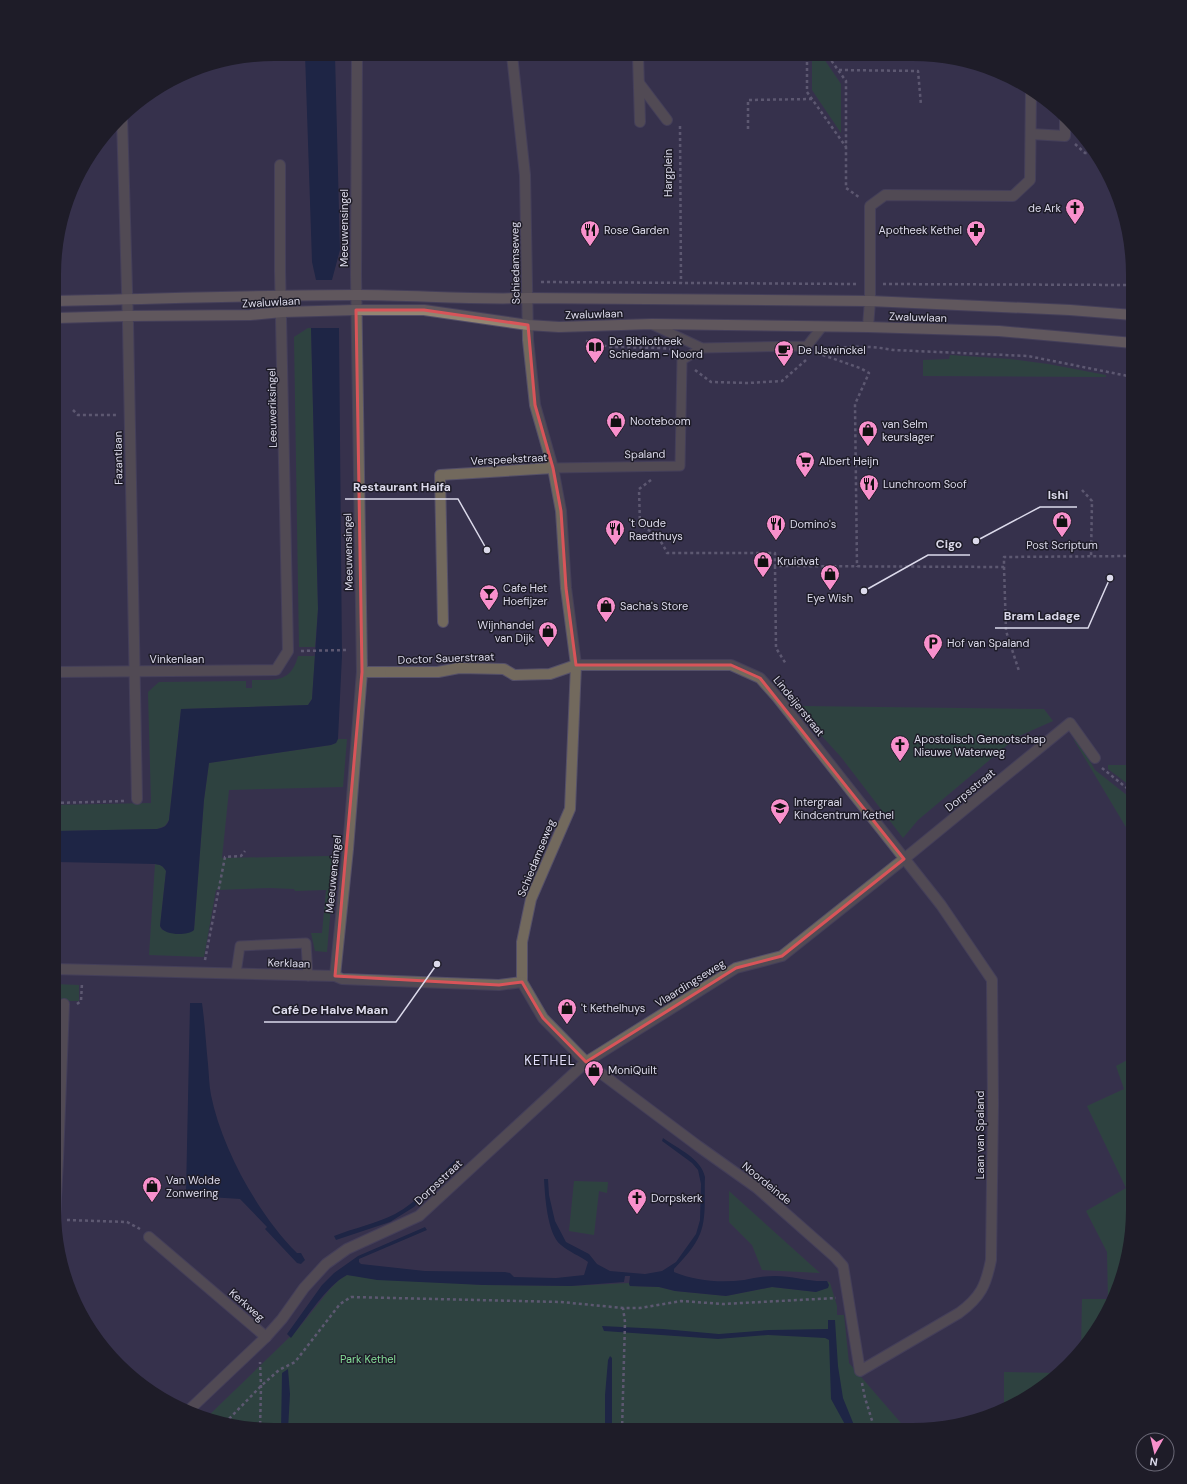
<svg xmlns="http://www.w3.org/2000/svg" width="1187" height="1484" font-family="'DM Sans',sans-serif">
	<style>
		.green { fill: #245832 }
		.water { fill: #00173c }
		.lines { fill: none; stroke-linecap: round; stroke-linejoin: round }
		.service-casing { stroke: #555069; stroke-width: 11 }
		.pedestrian-casing { stroke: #555069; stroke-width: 12 }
		.minor-casing { stroke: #555069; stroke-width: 12 }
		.secondary-casing { stroke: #555069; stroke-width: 12 }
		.path { stroke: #8c889e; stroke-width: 2.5; stroke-dasharray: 3 3; stroke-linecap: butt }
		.service { stroke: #72695d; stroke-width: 9 }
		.pedestrian { stroke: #72695d; stroke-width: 10 }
		.minor { stroke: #72695d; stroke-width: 10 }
		.secondary { stroke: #938572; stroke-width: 10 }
		.marked { fill: none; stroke: #d85459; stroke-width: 3; stroke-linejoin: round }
		.labels { text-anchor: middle; stroke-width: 3; stroke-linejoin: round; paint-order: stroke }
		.street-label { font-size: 11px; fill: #dcdaeb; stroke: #1e1c28 }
		.poi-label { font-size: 11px; fill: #dcdaeb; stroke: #1e1c28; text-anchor: start }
		.park-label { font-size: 11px; fill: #84dd98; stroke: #1e1c28 }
		.quarter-label { font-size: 13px; letter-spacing: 1px; fill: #e2defa; stroke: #1e1c28 }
		.leader { fill: none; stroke: #dcdaeb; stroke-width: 1.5 }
		.callout-dot { fill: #dcdaeb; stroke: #1e1c28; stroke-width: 1.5 }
		.callout-label { font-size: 12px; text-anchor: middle; font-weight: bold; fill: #dcdaeb; stroke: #1e1c28; stroke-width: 3; stroke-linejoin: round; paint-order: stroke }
	</style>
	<rect width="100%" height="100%" fill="#37324d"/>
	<!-- green -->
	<g class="green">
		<polygon points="812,56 822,56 841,84 841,133 812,90"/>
		<polygon points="308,328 311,328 318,609 315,647 299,647 294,337"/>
		<polygon points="950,355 1010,359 1048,364 1106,375 1106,377 923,376 923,360 949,359"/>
		<path d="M 298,656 L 315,656 L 312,699 L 308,705 L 181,709 L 169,820 L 165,826 L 157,829 L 55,831 L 55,805 L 151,803 L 148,692 L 159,682 L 246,681 L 246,688 L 252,688 L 252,680 C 275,680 291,683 298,656 Z"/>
		<polygon points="801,706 1044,709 1053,721 1017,737 918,820 903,838 841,757 798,710"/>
		<polygon points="1077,738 1095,770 1133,800 1133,839 1074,740"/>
		<path d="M 338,739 L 347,739 L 343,787 L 229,790 L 222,858 L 329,856 L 335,859 L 327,952 L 315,951 L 311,933 L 322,933 L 326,890 L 295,891 L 294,889 L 270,888 L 216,890 L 204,957 L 149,955 L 155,864 C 161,865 163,866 166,871 L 160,926 L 162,930 L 194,930 L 204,800 L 209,763 L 331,745 L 336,743 Z"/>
		<polygon points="1108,765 1133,765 1133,788 1108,769"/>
		<polygon points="55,984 79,985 79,1001 54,1001"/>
		<polygon points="1133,1057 1133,1224 1121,1280 1096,1332 1081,1349 1082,1299 1108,1299 1107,1252 1086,1211 1126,1188 1087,1106 1124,1089 1116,1066"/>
		<polygon points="574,1181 608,1182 607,1193 599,1191 594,1235 569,1231"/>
		<polygon points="729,1191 820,1273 762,1270 752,1245 729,1222"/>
		<polygon points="347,1275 483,1285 571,1286 629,1283 630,1286 659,1287 675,1291 726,1296 772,1287 816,1292 829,1285 827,1281 830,1283 837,1306 837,1315 844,1315 849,1363 907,1430 259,1430 205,1419 298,1329 330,1289 339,1280"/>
		<polygon points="1004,1372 1060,1373 1023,1401 1004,1409"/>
	</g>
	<!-- water -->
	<g class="water">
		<polygon points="305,54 335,54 340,250 332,280 316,280 312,262"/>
		<path d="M 311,328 L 339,328 L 342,656 L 338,739 L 336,743 L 331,745 L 209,763 L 204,800 L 194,930 C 188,936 164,936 160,926 L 166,871 C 163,866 161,865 155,864 L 55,862 L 55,831 L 157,829 C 163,828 167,826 169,820 L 181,709 L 308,705 L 312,699 L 318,609 Z"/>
		<path d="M 190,1003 L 202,1003 C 205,1024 206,1044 208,1064 C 209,1074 209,1085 211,1095 C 222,1149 258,1214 297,1253 L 301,1253 L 305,1260 L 301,1264 L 297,1263 L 265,1229 L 267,1227 L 240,1199 L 194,1196 L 186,1193 Z"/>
		<path d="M 663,1138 C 678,1149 701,1158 705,1177 C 704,1195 707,1217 700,1234 C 695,1247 683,1259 674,1269 L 674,1272 C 696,1281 720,1283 744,1280 C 754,1278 764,1276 775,1276 C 793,1276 809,1282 827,1281 L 829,1285 L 828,1288 L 816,1292 L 772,1287 L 726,1296 L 675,1291 L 659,1287 L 630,1286 L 629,1284 L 630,1276 L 625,1276 L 624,1282 L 571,1286 L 483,1285 L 377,1280 L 347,1275 C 327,1285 305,1320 291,1338 L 287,1334 L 322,1285 L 334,1273 L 358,1256 L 425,1227 L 427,1230 L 359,1259 L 359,1262 L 361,1264 L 425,1271 L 505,1272 L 510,1273 L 514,1277 L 556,1278 L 584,1275 L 588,1262 C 580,1256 569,1252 561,1245 C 547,1234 545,1196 544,1179 L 548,1179 L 549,1195 L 555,1221 L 566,1242 L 589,1254 L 597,1264 L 610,1271 L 645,1274 L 662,1271 L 676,1262 L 696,1234 L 700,1220 L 701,1184 L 698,1170 L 692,1163 L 662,1141 Z"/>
		<path d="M 456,1159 L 459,1162 L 414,1207 L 390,1222 L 336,1240 L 334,1236 C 354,1228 375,1224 395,1214 C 418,1202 437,1178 456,1159 Z"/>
		<polygon points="828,1320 835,1320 838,1366 843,1398 856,1430 848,1430 831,1399 829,1340 825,1338 768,1335 718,1339 604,1331 602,1326 663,1329 719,1334 769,1330 828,1329"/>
		<polygon points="610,1356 612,1358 612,1430 605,1430 605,1395 608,1360"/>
		<polygon points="288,1369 290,1394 288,1430 281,1430 282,1373"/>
	</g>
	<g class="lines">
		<defs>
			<g id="service">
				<polyline points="653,325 702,348 807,346 822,327"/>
				<polyline points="553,468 680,466 682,360 702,348"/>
				<polyline points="236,973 240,946 306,943 308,976"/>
			</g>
			<polyline id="pedestrian" points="362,672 390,672"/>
			<g id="minor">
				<polyline points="638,55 640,122"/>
				<polyline points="639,83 667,120"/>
				<polyline points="122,117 128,324 137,799"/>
				<polyline points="1031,134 1065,136 1065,117"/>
				<polyline points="868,327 870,301 870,206 885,195 1013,196 1030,180 1031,89"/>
				<polyline points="443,622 440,475 553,468"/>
				<polyline points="55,672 276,670 288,651 280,271 280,165"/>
				<path d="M 390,672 L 438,672 L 459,668 L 504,669 L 514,675 L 550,674 L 576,665 L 731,665 L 760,678 L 777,697 L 941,905 L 992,980 L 993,1103 L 991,1260 C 986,1285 981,1297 959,1313 L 860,1371 L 843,1266 L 835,1257 L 757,1188 L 698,1146 L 586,1062 L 543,1018 L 522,982 L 522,942 L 531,899 L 570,809 L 576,665 L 566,588 L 561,511 L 553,468 L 535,405 L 528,340 L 525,175 L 512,55"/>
				<polyline points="54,969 335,976 342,979 499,985 522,982"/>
				<polyline points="335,976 348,849 362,672 356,275 357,54"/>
				<polyline points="55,1216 58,1158 64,1004"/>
				<polyline points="149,1237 266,1337"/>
				<polyline points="188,1411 266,1337 282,1319 304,1288 326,1264 347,1249 419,1216 586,1062 736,968 782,956 904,859 1070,723 1095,758"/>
			</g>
			<g id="secondary">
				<path d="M 56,301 C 157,299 258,295 358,295 C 415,295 471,300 528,298 L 870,301 L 1070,310 L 1133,315"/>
				<polyline points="56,318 127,316 250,315 282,312 356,310 424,310 528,325 559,327 652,324 868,327 999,331 1133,343"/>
			</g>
		</defs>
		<!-- service casing -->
		<use href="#service" class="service-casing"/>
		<!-- pedestrian casing -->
		<use href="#pedestrian" class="pedestrian-casing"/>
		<!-- minor casing -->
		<use href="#minor" class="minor-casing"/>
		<!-- secondary casing -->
		<use href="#secondary" class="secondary-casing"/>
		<!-- path -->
		<g class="path">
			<polyline points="807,56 807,92 846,147"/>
			<polyline points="828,56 846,81 846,188 860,198"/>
			<polyline points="839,70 918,71 921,105"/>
			<polyline points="680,126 681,283"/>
			<polyline points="748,129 748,100 812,99"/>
			<polyline points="1075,144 1085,153 1096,153"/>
			<polyline points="541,282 856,284"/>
			<polyline points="883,284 1133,285"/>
			<polyline points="586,341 610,347 662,348 670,349"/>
			<path d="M 820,351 C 844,346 868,345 893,350 L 1028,356 L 1133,377"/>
			<polyline points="817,353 860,368 869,373 855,404 857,567"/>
			<polyline points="695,370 711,382 748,383 782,381 806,360"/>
			<polyline points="73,410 78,415 116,415"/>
			<path d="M 651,480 L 639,489 L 640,525 C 653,532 661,539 667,553 L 775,553 L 775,566 L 1004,567 L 1004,557 L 1133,556"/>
			<polyline points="1082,490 1092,501 1091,557"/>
			<polyline points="775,566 776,648 786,664"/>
			<polyline points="1004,567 1006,631 1019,671"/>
			<polyline points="55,603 55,581"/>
			<polyline points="301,651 348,650"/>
			<polyline points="1102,768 1133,793"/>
			<polyline points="55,803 125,801"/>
			<polyline points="205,960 225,857 241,856 245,851"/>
			<polyline points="77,1004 81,1001 82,983"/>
			<polyline points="67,1220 127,1222 140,1229"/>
			<polyline points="862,1383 865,1398 875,1430"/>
			<polyline points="225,1423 261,1386 279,1370 295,1362 340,1304 351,1297 561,1302 623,1308 640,1308 681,1301 723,1304 836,1298"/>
			<polyline points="260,1430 261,1386 260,1362"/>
			<polyline points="622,1430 625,1322 623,1308"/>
		</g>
		<!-- service -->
		<use href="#service" class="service"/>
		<!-- pedestrian -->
		<use href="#pedestrian" class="pedestrian"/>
		<!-- minor -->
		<use href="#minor" class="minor"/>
		<!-- secondary -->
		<use href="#secondary" class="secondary"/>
	</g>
	<!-- marked area -->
	<path d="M0 0H1187V1484H0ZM 356,310 L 424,310 L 528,325 L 535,405 L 553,468 L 561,511 L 566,588 L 576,665 L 731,665 L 760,678 L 904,859 L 782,956 L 736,968 L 586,1062 L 543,1018 L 522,982 L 499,985 L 335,976 L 362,672 Z" fill="#37324d" fill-opacity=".55" fill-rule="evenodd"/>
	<path class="marked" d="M 356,310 L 424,310 L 528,325 L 535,405 L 553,468 L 561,511 L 566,588 L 576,665 L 731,665 L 760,678 L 904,859 L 782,956 L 736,968 L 586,1062 L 543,1018 L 522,982 L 499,985 L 335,976 L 362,672 Z"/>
	<!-- icons -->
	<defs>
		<symbol id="church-pin" viewBox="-11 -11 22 30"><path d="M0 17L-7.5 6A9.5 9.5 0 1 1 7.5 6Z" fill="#f890cc" stroke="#1e1c28"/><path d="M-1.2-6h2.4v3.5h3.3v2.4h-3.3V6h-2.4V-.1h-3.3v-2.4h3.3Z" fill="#111"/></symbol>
		<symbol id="restaurant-pin" viewBox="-11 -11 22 30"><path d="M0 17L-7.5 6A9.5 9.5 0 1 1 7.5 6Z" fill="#f890cc" stroke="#1e1c28"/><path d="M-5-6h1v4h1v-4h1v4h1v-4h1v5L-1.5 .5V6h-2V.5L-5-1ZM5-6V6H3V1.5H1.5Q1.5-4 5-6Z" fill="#111"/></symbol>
		<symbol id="pharmacy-pin" viewBox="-11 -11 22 30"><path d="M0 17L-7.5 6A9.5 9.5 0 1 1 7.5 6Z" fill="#f890cc" stroke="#1e1c28"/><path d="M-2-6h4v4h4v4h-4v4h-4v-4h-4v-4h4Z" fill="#111"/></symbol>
		<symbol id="library-pin" viewBox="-11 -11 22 30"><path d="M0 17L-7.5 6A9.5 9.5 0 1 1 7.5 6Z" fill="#f890cc" stroke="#1e1c28"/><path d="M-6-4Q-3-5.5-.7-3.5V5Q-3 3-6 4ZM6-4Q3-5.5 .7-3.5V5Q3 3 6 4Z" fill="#111"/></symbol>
		<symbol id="cafe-pin" viewBox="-11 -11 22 30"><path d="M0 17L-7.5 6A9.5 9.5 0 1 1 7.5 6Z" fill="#f890cc" stroke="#1e1c28"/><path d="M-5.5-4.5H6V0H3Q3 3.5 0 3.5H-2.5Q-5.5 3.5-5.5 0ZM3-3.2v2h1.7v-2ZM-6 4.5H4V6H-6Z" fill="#111"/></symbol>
		<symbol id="shop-pin" viewBox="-11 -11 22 30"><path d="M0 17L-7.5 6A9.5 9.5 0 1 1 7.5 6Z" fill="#f890cc" stroke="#1e1c28"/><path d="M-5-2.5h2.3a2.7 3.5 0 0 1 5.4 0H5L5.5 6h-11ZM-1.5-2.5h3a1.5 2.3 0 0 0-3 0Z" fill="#111"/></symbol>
		<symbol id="supermarket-pin" viewBox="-11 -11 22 30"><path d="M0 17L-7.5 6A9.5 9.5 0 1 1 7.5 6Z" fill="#f890cc" stroke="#1e1c28"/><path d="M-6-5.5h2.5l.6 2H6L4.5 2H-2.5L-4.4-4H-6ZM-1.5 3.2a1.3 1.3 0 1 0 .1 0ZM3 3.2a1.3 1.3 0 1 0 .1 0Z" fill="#111"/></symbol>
		<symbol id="bar-pin" viewBox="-11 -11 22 30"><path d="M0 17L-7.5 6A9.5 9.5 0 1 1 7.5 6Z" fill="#f890cc" stroke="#1e1c28"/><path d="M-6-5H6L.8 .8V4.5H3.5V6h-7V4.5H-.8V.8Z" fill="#111"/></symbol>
		<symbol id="parking-pin" viewBox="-11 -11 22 30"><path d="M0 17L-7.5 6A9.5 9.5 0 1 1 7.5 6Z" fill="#f890cc" stroke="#1e1c28"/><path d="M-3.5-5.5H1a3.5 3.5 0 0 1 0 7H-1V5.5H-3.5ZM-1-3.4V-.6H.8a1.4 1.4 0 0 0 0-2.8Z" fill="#111"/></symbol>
		<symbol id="school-pin" viewBox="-11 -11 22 30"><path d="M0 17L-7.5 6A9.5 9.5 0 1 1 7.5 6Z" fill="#f890cc" stroke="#1e1c28"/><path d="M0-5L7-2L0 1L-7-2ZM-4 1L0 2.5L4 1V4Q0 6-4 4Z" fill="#111"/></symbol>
	</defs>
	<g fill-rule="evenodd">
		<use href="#church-pin" x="1064" y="197" width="22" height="30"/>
		<use href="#restaurant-pin" x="579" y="219" width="22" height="30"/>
		<use href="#pharmacy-pin" x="965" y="219" width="22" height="30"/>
		<use href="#library-pin" x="584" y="336" width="22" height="30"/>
		<use href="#cafe-pin" x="773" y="339" width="22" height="30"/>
		<use href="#shop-pin" x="605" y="410" width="22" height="30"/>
		<use href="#shop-pin" x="857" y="419" width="22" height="30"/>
		<use href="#supermarket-pin" x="794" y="450" width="22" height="30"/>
		<use href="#restaurant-pin" x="858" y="473" width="22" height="30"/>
		<use href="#shop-pin" x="1051" y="510" width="22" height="30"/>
		<use href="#restaurant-pin" x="765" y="513" width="22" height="30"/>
		<use href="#restaurant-pin" x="604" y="518" width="22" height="30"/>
		<use href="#shop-pin" x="752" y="550" width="22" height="30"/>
		<use href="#shop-pin" x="819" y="563" width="22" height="30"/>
		<use href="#bar-pin" x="478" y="583" width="22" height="30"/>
		<use href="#shop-pin" x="595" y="595" width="22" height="30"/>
		<use href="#shop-pin" x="537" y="620" width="22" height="30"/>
		<use href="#parking-pin" x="922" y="632" width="22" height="30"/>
		<use href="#church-pin" x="889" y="734" width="22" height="30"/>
		<use href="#school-pin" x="769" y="797" width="22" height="30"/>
		<use href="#shop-pin" x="556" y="997" width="22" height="30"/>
		<use href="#shop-pin" x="583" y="1059" width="22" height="30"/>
		<use href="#shop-pin" x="141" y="1175" width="22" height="30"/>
		<use href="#church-pin" x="626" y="1187" width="22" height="30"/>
	</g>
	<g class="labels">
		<!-- street labels -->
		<g class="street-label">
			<text transform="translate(668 173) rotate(-90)" y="4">Hargplein</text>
			<text transform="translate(344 228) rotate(-90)" y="4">Meeuwensingel</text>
			<text transform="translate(515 263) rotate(-91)" y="4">Schiedamseweg</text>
			<text transform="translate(271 302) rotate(-3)" y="4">Zwaluwlaan</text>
			<text transform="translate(594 314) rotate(-2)" y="4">Zwaluwlaan</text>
			<text transform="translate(918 317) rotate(2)" y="4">Zwaluwlaan</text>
			<text transform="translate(272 408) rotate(-91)" y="4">Leeuweriksingel</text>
			<text transform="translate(645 454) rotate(-1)" y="4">Spaland</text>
			<text transform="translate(118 458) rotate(-91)" y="4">Fazantlaan</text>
			<text transform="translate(509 459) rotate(-3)" y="4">Verspeekstraat</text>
			<text transform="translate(348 552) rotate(-91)" y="4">Meeuwensingel</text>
			<text transform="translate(446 658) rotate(-2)" y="4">Doctor Sauerstraat</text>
			<text x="177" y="663">Vinkenlaan</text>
			<text transform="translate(799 706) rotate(51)" y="4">Lindeijerstraat</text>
			<text transform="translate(970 790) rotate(-39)" y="4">Dorpsstraat</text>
			<text transform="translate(536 858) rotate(-68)" y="4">Schiedamseweg</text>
			<text transform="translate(333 874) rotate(-84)" y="4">Meeuwensingel</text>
			<text transform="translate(289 963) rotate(2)" y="4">Kerklaan</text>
			<text transform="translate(690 983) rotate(-32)" y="4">Vlaardingseweg</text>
			<text transform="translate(980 1135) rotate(-90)" y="4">Laan van Spaland</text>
			<text transform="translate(438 1182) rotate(-43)" y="4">Dorpsstraat</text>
			<text transform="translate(767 1183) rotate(39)" y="4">Noordeinde</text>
			<text transform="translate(247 1305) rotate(41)" y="4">Kerkweg</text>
		</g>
		<!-- poi labels -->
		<g class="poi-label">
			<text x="1061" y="212" text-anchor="end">de Ark</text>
			<text x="604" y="234">Rose Garden</text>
			<text x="962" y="234" text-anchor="end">Apotheek Kethel</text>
			<text x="609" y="345">De Bibliotheek<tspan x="609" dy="13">Schiedam - Noord</tspan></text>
			<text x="798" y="354">De IJswinckel</text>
			<text x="630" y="425">Nooteboom</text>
			<text x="882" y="428">van Selm<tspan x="882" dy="13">keurslager</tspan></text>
			<text x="819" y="465">Albert Heijn</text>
			<text x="883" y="488">Lunchroom Soof</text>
			<text x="629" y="527">'t Oude<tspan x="629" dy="13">Raedthuys</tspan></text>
			<text x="790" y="528">Domino's</text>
			<text x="1062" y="549" text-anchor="middle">Post Scriptum</text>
			<text x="777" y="565">Kruidvat</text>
			<text x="503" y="592">Cafe Het<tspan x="503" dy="13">Hoefijzer</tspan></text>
			<text x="830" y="602" text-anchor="middle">Eye Wish</text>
			<text x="620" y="610">Sacha's Store</text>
			<text x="534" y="629" text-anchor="end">Wijnhandel<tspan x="534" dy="13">van Dijk</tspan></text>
			<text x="947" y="647">Hof van Spaland</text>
			<text x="914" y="743">Apostolisch Genootschap<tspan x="914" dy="13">Nieuwe Waterweg</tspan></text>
			<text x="794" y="806">Intergraal<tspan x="794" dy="13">Kindcentrum Kethel</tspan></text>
			<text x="581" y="1012">'t Kethelhuys</text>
			<text x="608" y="1074">MoniQuilt</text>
			<text x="166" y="1184">Van Wolde<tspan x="166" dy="13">Zonwering</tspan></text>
			<text x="651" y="1202">Dorpskerk</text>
		</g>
		<!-- park labels -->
		<g class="park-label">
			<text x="368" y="1363">Park Kethel</text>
		</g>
		<!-- quarter labels -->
		<g class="quarter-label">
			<text x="550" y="1065">KETHEL</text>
		</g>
	</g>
	<!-- crop -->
	<path d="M0 0H1187V1484H0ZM274 61H913A213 213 0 0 1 1126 274V1210A213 213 0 0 1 913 1423H274A213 213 0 0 1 61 1210V274A213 213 0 0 1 274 61Z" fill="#1e1c28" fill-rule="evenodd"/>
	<!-- callouts -->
	<path class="leader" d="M487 550L458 499H345M976 541L1040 507H1077M864 591L928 555H970M1110 578L1088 628H995M437 964L396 1022H264"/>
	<g class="callout-dot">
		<circle cx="487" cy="550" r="4"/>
		<circle cx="976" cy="541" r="4"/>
		<circle cx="864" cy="591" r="4"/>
		<circle cx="1110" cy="578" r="4"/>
		<circle cx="437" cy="964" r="4"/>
	</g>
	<g class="callout-label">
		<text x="402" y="491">Restaurant Haifa</text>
		<text x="1058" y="499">Ishi</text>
		<text x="949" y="548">Cigo</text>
		<text x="1042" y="620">Bram Ladage</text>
		<text x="330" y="1014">Café De Halve Maan</text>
	</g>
	<!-- north arrow -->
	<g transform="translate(1155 1452) rotate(188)"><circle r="19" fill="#1e1c28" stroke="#6a6876"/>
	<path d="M0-3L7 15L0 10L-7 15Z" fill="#f890cc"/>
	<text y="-6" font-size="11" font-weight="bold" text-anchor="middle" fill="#dcdaeb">N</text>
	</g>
</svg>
